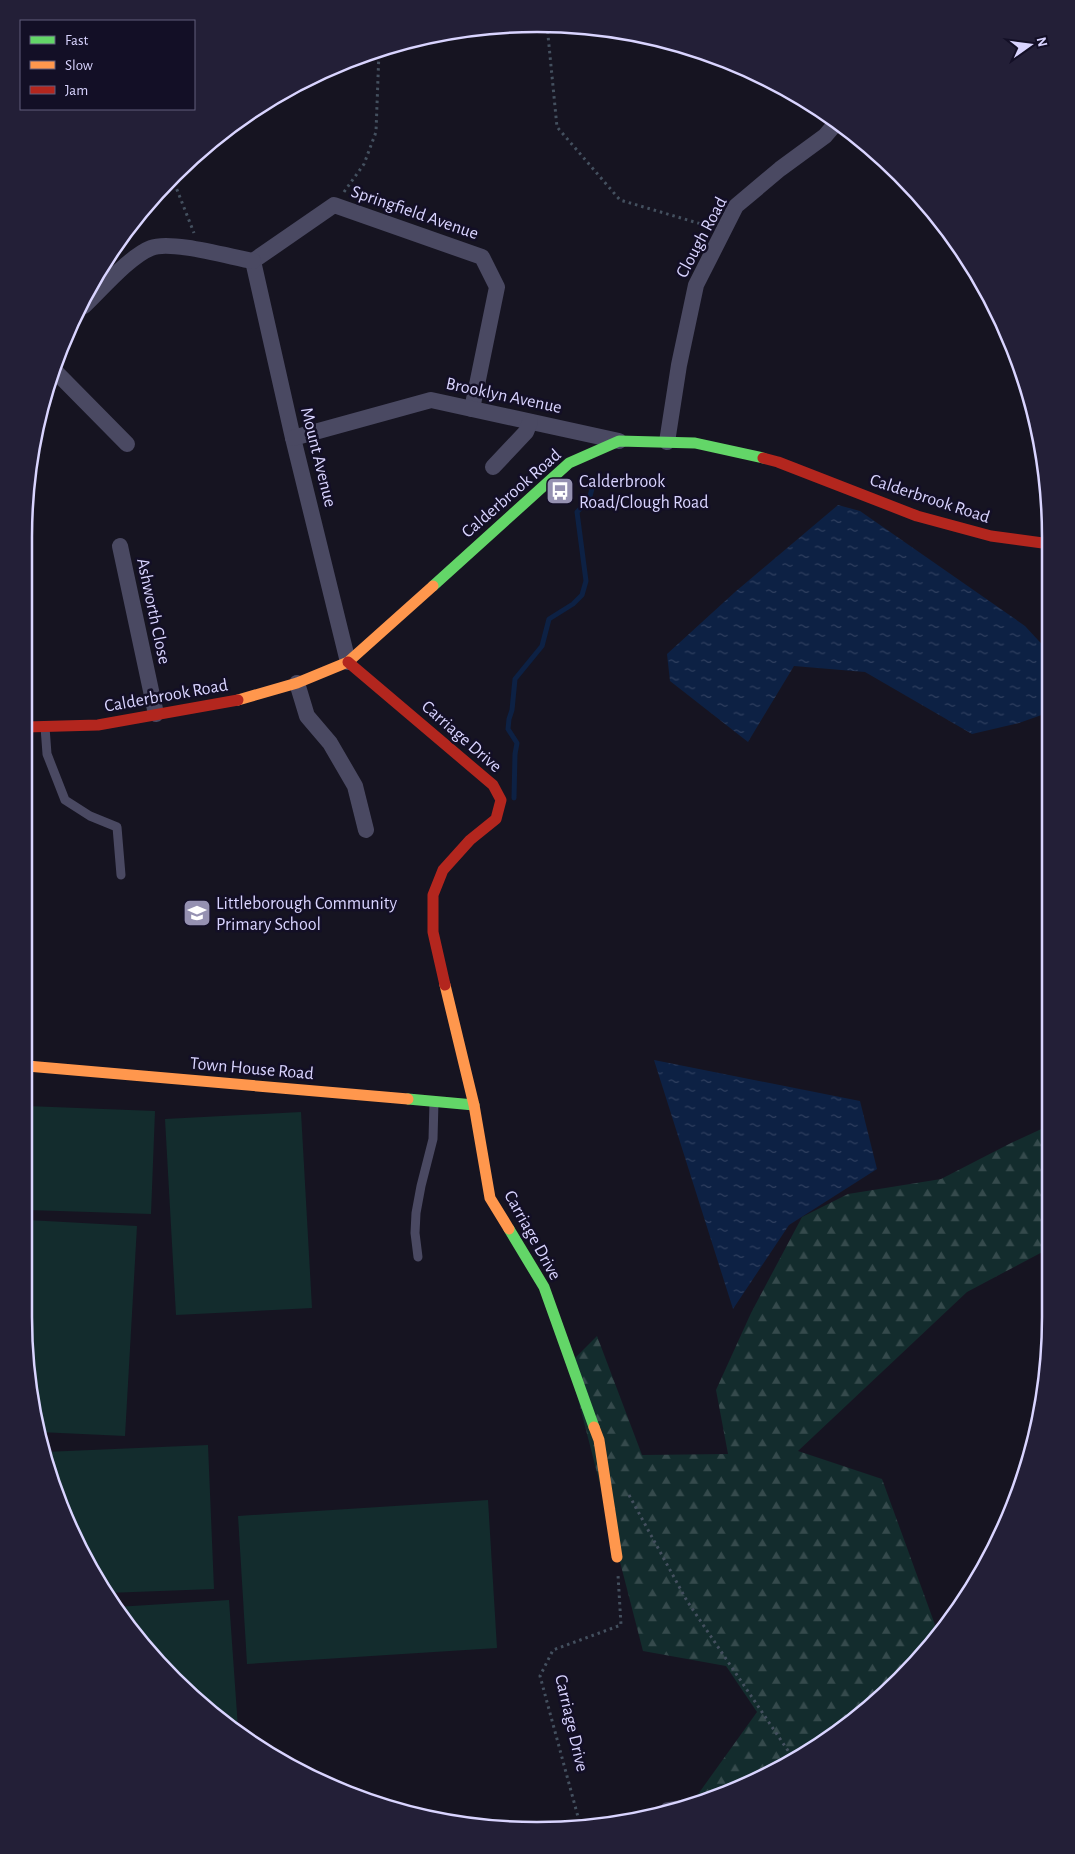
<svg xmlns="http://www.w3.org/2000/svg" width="1075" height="1854" font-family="'Alegreya Sans',sans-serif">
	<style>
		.green { fill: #132c2d }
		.forest { fill: url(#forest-firs) }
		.water { fill: url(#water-ripples) }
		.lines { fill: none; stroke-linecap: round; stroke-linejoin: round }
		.stream { stroke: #0d2144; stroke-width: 5 }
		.path { stroke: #44505f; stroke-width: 3; stroke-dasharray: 2.5 4; stroke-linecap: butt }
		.lane { stroke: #4a4962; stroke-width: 9 }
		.street { stroke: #4a4962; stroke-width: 16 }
		.fast { stroke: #63d668; stroke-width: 11 }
		.slow { stroke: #ff974d; stroke-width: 11 }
		.jam { stroke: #b3261e; stroke-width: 11 }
		.labels { text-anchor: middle; stroke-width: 5; stroke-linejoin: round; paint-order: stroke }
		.street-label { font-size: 18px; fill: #d9d4ff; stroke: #130f26 }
		.poi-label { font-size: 18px; fill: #d9d4ff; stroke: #130f26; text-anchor: start }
		.rim { fill: none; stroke: #d9d4ff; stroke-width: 2.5 }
	</style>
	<defs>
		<pattern id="forest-firs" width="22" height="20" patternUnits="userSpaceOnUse" patternTransform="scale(1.25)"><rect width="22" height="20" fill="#132c2d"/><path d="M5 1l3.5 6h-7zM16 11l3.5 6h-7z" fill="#354a4c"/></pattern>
		<pattern id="water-ripples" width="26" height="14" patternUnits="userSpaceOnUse" patternTransform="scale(1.25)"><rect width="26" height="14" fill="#0d2144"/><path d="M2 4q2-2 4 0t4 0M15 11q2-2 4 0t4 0" fill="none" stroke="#304060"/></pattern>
	</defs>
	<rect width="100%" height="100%" fill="#161421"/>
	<!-- green -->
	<g class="green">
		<polygon points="27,1106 155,1111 151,1214 28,1210"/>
		<polygon points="301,1112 312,1308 176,1315 165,1119"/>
		<polygon points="28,1220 137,1226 125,1436 39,1432 28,1384"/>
		<polygon points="208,1445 214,1589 107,1593 77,1544 51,1481 44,1452"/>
		<polygon points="488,1500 497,1648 247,1664 238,1516"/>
		<polygon points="229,1600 238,1728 233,1728 174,1680 130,1629 116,1607"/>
	</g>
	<!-- forest -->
	<polygon class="forest" points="1050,1125 1050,1248 967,1292 798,1451 882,1479 938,1633 876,1703 795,1761 734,1791 691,1804 757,1712 726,1666 643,1651 569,1364 597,1336 642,1455 728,1454 716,1390 751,1313 802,1217 848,1194 941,1179 1011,1143"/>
	<!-- water -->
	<g class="water">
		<polygon points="838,505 860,511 1025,626 1050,653 1050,712 1019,723 972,734 865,672 794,666 748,742 670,681 667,654 735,592"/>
		<polygon points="654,1060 860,1101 877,1169 789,1225 733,1309"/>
	</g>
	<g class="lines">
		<!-- stream -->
		<polyline class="stream" points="514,798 515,754 517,743 508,729 509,719 512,710 515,679 542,646 549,619 573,604 582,595 586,581 577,512 589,500 594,481"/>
		<!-- path -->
		<g class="path">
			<polyline points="547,25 557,127 620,200 708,226"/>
			<polyline points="172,177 194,233"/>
			<polyline points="344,192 364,164 376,132 379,51"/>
			<polyline points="629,1495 687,1601 795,1761"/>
			<polyline points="581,1828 540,1676 553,1650 621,1625 618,1575"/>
		</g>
		<!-- lane -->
		<g class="lane">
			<polyline points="45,727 47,754 65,800 90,816 117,827 121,875"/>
			<polyline points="418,1257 415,1233 416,1213 421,1186 433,1139 434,1102"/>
			<polyline points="659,1814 666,1807 703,1801"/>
		</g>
		<!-- street -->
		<g class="street">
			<polyline points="253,261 334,205 482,257 497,287 472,409"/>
			<polyline points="253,261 293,438 348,662"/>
			<path d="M 84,306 C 101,290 130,256 151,248 C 171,240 230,257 253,261"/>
			<polyline points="53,369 127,444"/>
			<polyline points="293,438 431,400 619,441"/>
			<polyline points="667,442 679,365 696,285 736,206 780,169 825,136 837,122"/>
			<polyline points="493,467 526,432 530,422"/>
			<polyline points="120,546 156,714"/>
			<polyline points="297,683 307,716 330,743 355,786 366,830"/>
		</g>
		<!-- fast -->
		<g class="fast">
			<polyline points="433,586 569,463 619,441 695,443 763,458"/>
			<polyline points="408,1099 474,1105"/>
			<polyline points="509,1229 544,1287 594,1427"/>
		</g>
		<!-- slow -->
		<g class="slow">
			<polyline points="238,700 297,683 348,662 433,586"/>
			<polyline points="445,985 474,1105 490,1198 509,1229"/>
			<polyline points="27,1066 408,1099"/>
			<polyline points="594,1427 599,1440 617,1557"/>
		</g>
		<!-- jam -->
		<g class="jam">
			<polyline points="763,458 778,462 917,516 991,536 1050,544"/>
			<polyline points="348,662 493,785 501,800 496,819 470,840 443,870 433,895 433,932 445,985"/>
			<polyline points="26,727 98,725 238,700"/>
		</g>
	</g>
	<!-- icons -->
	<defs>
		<symbol id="bus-square" viewBox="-11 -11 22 22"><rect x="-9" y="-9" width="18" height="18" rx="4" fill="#9591b1" stroke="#130f26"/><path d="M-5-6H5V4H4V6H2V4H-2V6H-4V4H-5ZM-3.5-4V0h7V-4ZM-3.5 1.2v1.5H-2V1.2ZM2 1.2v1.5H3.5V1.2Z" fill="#fff"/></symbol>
		<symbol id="school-square" viewBox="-11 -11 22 22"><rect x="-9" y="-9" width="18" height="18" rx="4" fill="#9591b1" stroke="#130f26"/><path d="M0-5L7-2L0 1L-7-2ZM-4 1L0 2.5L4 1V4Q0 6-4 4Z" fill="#fff"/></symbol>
	</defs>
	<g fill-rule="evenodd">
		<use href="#bus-square" x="544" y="475" width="32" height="32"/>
		<use href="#school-square" x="181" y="897" width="32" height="32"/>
	</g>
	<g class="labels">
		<!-- street labels -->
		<g class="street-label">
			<text transform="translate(415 212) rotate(19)" y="6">Springfield Avenue</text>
			<text transform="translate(701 237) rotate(-62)" y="6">Clough Road</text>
			<text transform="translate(504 395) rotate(12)" y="6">Brooklyn Avenue</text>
			<text transform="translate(319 457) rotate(76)" y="6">Mount Avenue</text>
			<text transform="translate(511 493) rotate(-41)" y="6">Calderbrook Road</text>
			<text transform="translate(930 498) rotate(18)" y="6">Calderbrook Road</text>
			<text transform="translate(154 611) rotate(78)" y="6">Ashworth Close</text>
			<text transform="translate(166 695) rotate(-10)" y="6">Calderbrook Road</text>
			<text transform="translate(462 736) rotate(41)" y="6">Carriage Drive</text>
			<text transform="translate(252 1068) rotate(5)" y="6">Town House Road</text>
			<text transform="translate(533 1235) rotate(61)" y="6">Carriage Drive</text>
			<text transform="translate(572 1723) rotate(77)" y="6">Carriage Drive</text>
		</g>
		<!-- poi labels -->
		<g class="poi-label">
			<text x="579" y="487">Calderbrook<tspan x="579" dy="21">Road/Clough Road</tspan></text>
			<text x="216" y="909">Littleborough Community<tspan x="216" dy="21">Primary School</tspan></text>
		</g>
	</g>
	<!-- crop -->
	<path d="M0 0H1075V1854H0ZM537 32H537A505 505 0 0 1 1042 537V1317A505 505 0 0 1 537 1822H537A505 505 0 0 1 32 1317V537A505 505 0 0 1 537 32Z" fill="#231f37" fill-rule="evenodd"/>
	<path class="rim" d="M537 32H537A505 505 0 0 1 1042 537V1317A505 505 0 0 1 537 1822H537A505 505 0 0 1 32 1317V537A505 505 0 0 1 537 32Z"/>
	<!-- legend -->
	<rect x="20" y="20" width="175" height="90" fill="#130f26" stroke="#625e7d"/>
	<rect x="30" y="36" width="25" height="8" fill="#63d668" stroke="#625e7d"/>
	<text x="65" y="45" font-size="15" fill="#d9d4ff">Fast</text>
	<rect x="30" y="61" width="25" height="8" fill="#ff974d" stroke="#625e7d"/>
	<text x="65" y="70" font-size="15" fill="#d9d4ff">Slow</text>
	<rect x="30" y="86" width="25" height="8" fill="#b3261e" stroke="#625e7d"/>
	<text x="65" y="95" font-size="15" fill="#d9d4ff">Jam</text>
	<!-- north arrow -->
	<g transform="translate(1030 45) rotate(76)" stroke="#130f26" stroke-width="4" paint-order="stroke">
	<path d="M0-4L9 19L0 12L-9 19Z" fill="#d9d4ff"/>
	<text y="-8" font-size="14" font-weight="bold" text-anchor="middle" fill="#d9d4ff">N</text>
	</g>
</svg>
